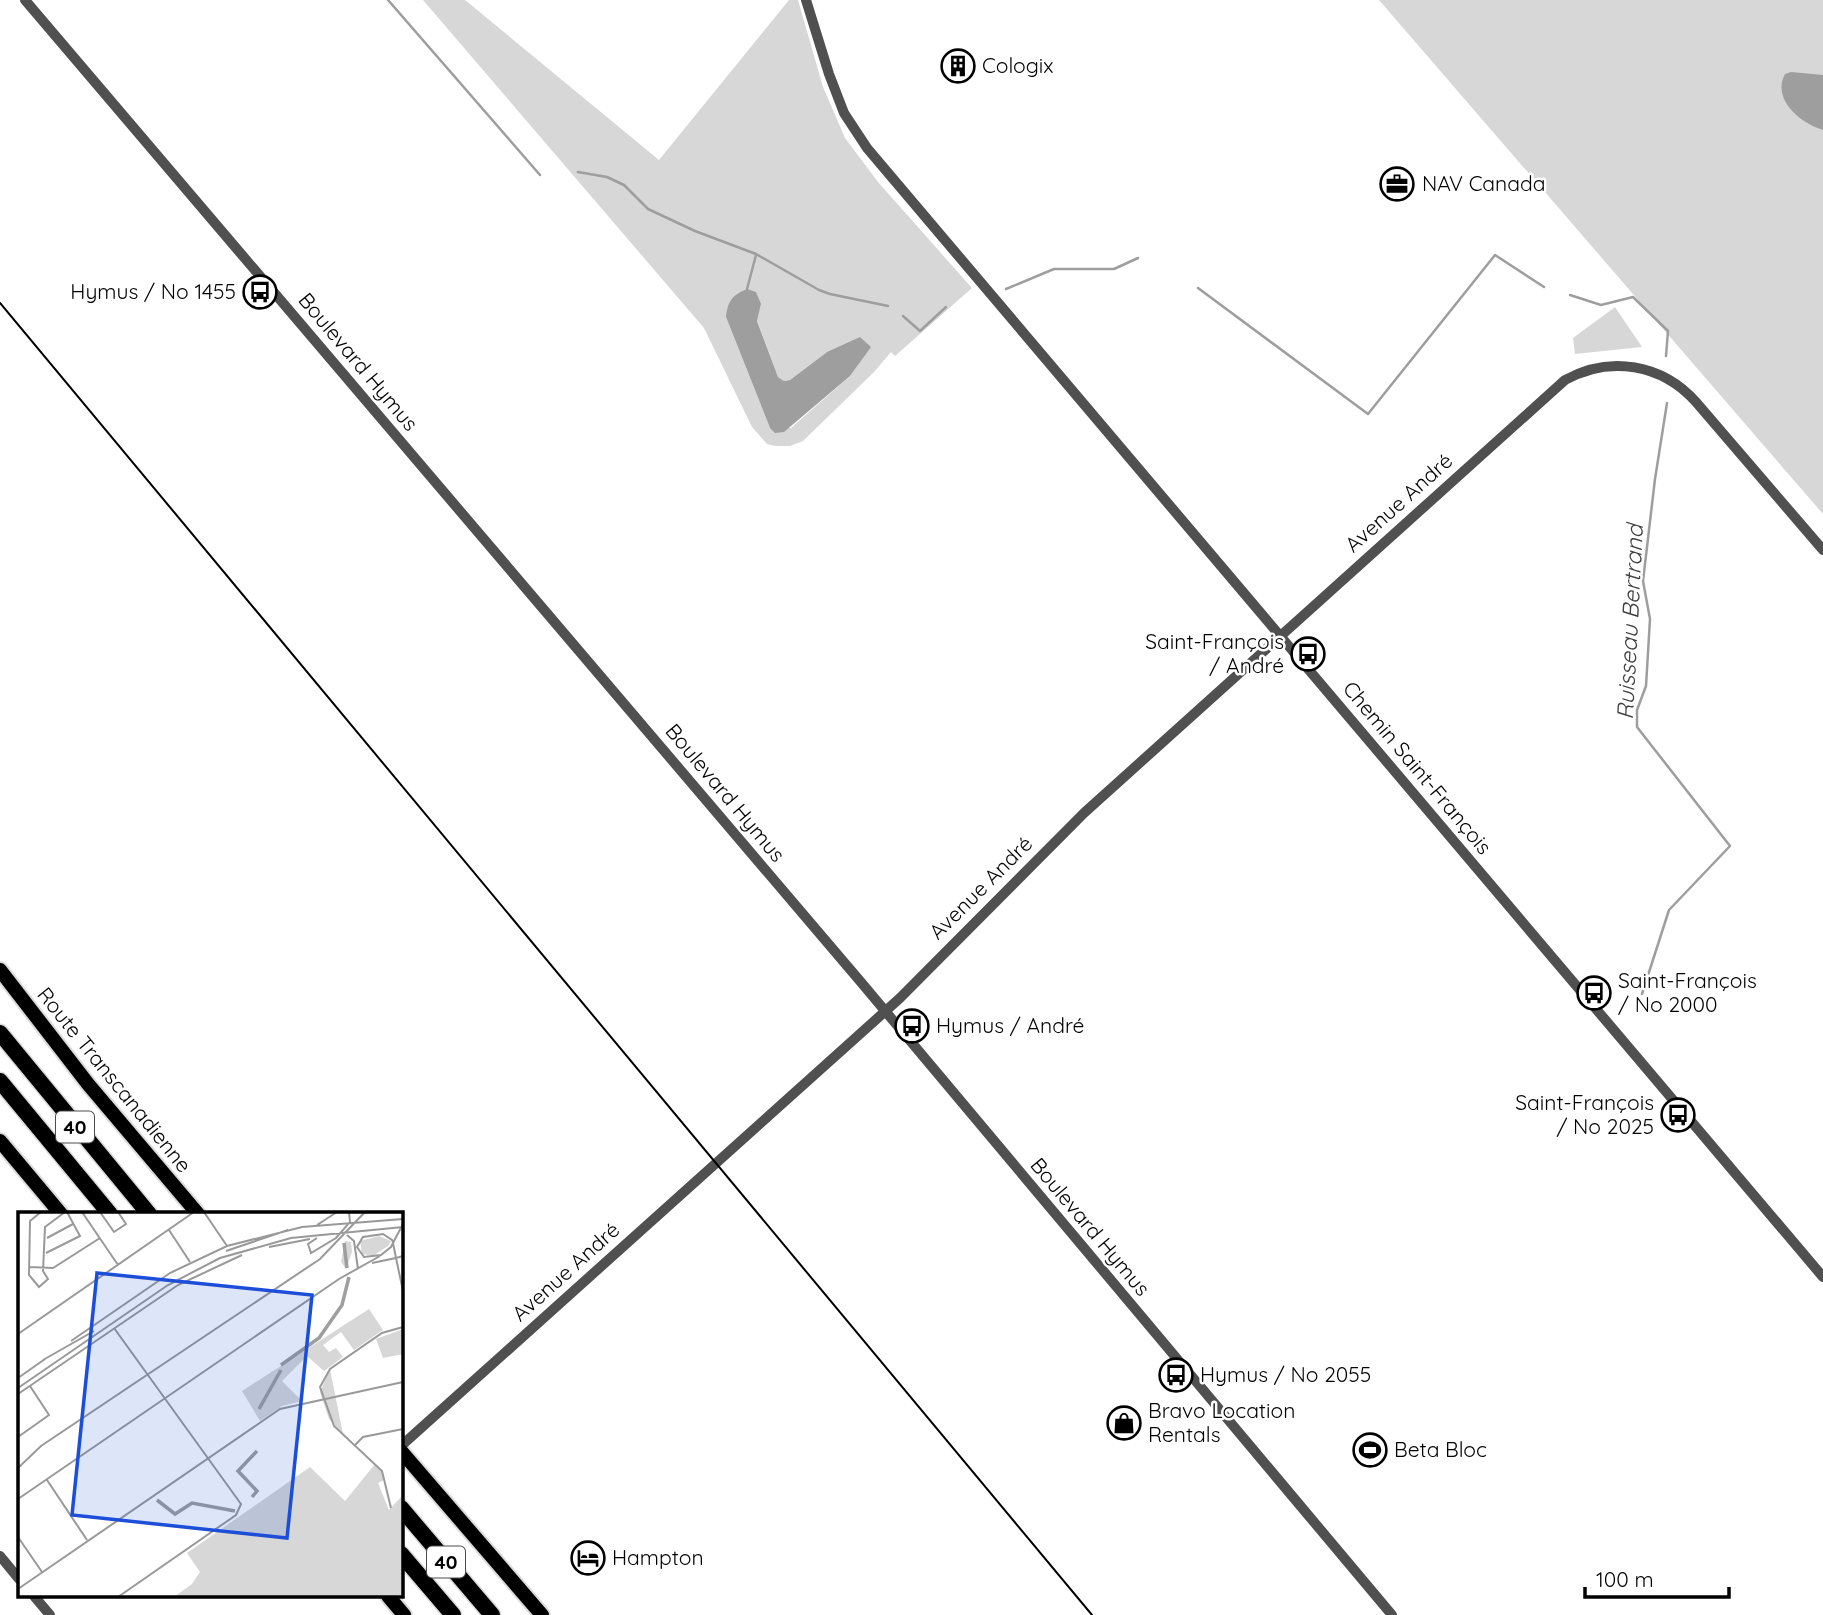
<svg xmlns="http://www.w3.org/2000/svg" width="1823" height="1615" font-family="Quicksand,sans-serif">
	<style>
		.green { fill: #d7d7d7; fill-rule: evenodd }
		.water { fill: #9e9e9e }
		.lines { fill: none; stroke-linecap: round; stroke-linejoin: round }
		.stream { stroke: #9e9e9e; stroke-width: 2.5 }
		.major-casing { stroke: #dbdbdb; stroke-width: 18 }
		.highway-casing { stroke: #dbdbdb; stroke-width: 19 }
		.minor { stroke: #505050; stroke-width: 10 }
		.major { stroke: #000; stroke-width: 14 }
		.highway { stroke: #000; stroke-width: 16 }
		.tram { stroke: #000; stroke-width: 2 }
		.labels { text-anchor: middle; stroke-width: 5; stroke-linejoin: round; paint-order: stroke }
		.shield { fill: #fff; stroke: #4c4c4c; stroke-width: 2 }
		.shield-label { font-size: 19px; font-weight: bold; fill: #000 }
		.poi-label { font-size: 21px; fill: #000; stroke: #fff; text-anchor: start }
		.street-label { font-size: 21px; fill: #000; stroke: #fff }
		.water-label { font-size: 23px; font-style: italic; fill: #3f3f3f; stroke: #fff }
		.inset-river { fill: none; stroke: #9e9e9e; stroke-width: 3.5 }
		.inset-road { fill: none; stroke: #999; stroke-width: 2 }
		.view { fill: #1d4ed8; fill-opacity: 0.15; stroke: #1d4ed8; stroke-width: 3.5 }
		.inset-edge { fill: none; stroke: #000; stroke-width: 3.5 }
	</style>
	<rect width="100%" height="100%" fill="#fff"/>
	<!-- green -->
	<g class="green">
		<path d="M 423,0 L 465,0 L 659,160 L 789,0 L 798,0 L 823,87 L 845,138 L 878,182 L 972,288 L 895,356 L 891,352 L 874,372 L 803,441 L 790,446 L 775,446 L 767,444 L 752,427 L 704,328 ZM 761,304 L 757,320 L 778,377 L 784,381 L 790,380 L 827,352 L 870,347 L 850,376 L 791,428 L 770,428 L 726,317 Z"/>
		<polygon points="1379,0 1823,0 1823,514"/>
		<polygon points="1615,307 1642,347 1575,354 1573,338"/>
	</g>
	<!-- water -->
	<g class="water">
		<path d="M 1791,72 L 1823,75 L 1823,130 C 1802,124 1771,100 1785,74 Z"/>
		<path d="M 747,289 L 756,292 L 761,304 L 757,321 L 778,377 L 784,381 L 790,380 L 827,352 L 860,337 L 871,347 L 850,376 L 784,432 L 775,433 L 770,428 L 726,317 C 728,301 732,295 747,289 Z"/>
	</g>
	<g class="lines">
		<!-- stream -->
		<g class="stream">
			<polyline points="388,0 540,175"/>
			<polyline points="578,172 607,177 624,185 648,209 695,231 756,254 819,290 830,294 888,306"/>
			<polyline points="1198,288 1368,414 1495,255 1544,287"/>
			<polyline points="747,289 756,255"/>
			<polyline points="1006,289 1054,269 1114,269 1138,258"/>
			<polyline points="1570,295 1601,305 1633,297 1668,331 1666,356"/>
			<polyline points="903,316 920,331 946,307"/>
			<polyline points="1642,994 1669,910 1730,846 1637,727 1637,710 1646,686 1650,619 1643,581 1655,479 1667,403"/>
		</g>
		<defs>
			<g id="major">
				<polyline points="0,970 88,1084 198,1214"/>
				<polyline points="0,1141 61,1214"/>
				<polyline points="401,1451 542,1615"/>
				<polyline points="388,1596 404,1615"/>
			</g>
			<g id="highway">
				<polyline points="0,1033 149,1214"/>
				<polyline points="0,1081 110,1214"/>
				<polyline points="401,1508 492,1615"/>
				<polyline points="401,1554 453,1615"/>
			</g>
		</defs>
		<!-- major casing -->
		<use href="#major" class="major-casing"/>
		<!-- highway casing -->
		<use href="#highway" class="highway-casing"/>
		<!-- minor -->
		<g class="minor">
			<polyline points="25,0 860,981 1392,1615"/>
			<polyline points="806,0 829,74 844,113 867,148 1823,1277"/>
			<path d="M 401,1446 L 900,998 L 1084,813 L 1565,380 C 1610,355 1662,364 1696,402 L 1823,550"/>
			<polyline points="0,1556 19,1579"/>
			<polyline points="34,1596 50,1615"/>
		</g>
		<!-- major -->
		<use href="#major" class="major"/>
		<!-- highway -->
		<use href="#highway" class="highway"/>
		<!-- tram -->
		<polyline class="tram" points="0,303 1092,1615"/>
	</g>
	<!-- icons -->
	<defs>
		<symbol id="building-ring" viewBox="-11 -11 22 22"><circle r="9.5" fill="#fff" stroke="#000" stroke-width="1.5"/><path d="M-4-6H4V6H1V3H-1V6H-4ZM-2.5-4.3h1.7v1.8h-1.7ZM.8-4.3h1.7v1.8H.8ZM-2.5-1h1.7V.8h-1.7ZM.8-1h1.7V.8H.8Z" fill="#000"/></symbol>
		<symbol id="office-ring" viewBox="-11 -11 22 22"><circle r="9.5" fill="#fff" stroke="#000" stroke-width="1.5"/><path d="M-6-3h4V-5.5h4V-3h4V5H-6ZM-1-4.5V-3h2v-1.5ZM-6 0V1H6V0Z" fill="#000"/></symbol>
		<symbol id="bus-ring" viewBox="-11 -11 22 22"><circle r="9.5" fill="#fff" stroke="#000" stroke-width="1.5"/><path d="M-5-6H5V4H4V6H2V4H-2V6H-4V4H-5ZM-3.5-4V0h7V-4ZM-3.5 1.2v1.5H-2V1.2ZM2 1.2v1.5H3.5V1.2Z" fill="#000"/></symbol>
		<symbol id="shop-ring" viewBox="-11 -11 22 22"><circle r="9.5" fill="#fff" stroke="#000" stroke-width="1.5"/><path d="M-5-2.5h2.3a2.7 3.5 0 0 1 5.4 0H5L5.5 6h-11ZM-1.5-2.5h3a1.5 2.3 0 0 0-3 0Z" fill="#000"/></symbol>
		<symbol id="stadium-ring" viewBox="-11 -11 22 22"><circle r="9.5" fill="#fff" stroke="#000" stroke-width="1.5"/><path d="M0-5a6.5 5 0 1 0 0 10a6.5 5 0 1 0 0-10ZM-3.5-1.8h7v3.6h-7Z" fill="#000"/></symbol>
		<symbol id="hotel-ring" viewBox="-11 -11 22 22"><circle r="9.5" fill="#fff" stroke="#000" stroke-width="1.5"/><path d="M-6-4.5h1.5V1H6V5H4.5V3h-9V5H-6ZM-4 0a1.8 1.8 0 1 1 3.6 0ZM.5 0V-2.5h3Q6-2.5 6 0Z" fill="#000"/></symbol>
	</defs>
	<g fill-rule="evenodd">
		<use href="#building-ring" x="939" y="47" width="38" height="38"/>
		<use href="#office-ring" x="1378" y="165" width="38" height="38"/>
		<use href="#bus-ring" x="241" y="273" width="38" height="38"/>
		<use href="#bus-ring" x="1289" y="635" width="38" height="38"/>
		<use href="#bus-ring" x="1575" y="974" width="38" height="38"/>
		<use href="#bus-ring" x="893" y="1007" width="38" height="38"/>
		<use href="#bus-ring" x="1659" y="1096" width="38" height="38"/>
		<use href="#bus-ring" x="1157" y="1356" width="38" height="38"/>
		<use href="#shop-ring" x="1105" y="1404" width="38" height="38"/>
		<use href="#stadium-ring" x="1351" y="1431" width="38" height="38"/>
		<use href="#hotel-ring" x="569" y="1539" width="38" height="38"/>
	</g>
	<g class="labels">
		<!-- shield labels -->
		<g class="shield">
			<rect x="56" y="1111.5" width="38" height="31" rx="5"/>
			<rect x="427" y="1546.5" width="38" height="31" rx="5"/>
		</g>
		<g class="shield-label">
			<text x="75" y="1134">40</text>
			<text x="446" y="1569">40</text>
		</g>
		<!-- poi labels -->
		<g class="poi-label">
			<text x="982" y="73">Cologix</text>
			<text x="1422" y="191">NAV Canada</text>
			<text x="236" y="299" text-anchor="end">Hymus / No 1455</text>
			<text x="1284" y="649" text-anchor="end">Saint-François<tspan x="1284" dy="24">/ André</tspan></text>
			<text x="1618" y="988">Saint-François<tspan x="1618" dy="24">/ No 2000</tspan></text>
			<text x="936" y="1033">Hymus / André</text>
			<text x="1654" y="1110" text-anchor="end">Saint-François<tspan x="1654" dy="24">/ No 2025</tspan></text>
			<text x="1200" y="1382">Hymus / No 2055</text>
			<text x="1148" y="1418">Bravo Location<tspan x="1148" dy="24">Rentals</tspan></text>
			<text x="1394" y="1457">Beta Bloc</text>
			<text x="612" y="1565">Hampton</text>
		</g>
		<!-- street labels -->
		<g class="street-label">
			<text transform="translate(358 362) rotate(50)" y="7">Boulevard Hymus</text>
			<text transform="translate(1399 503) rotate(-42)" y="7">Avenue André</text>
			<text transform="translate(1417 768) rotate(50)" y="7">Chemin Saint-François</text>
			<text transform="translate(725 793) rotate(50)" y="7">Boulevard Hymus</text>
			<text transform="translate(981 888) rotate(-45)" y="7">Avenue André</text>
			<text transform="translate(114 1080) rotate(51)" y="7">Route Transcanadienne</text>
			<text transform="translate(1090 1227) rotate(50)" y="7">Boulevard Hymus</text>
			<text transform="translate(566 1272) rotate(-42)" y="7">Avenue André</text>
		</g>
		<!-- water labels -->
		<g class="water-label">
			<text transform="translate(1630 622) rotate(-87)" y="8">Ruisseau Bertrand</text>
		</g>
	</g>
	<!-- overview -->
	<g transform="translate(18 1212)">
		<rect width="385" height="385" fill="#fff"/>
		<path d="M 361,24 L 373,29 L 370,34 L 355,44 L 344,42 L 342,29 ZM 327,29 L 333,30 L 334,40 L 328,57 L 323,50 ZM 351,97 L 365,118 L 336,138 L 323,120 L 305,133 L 311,140 L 318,136 L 325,145 L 306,159 L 289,144 L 264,169 L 284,189 L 264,194 L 242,209 L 224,179 ZM 385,117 L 385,142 L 365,146 L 358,127 ZM 312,157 L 325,222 L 311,207 L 302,180 ZM 357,252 L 364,259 L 366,268 L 360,271 L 371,298 L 385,283 L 385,385 L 156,385 L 174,372 L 182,360 L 169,341 L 292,255 L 327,289 Z" fill="#d7d7d7"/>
		<path class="inset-river" d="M 326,31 L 329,56M 263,153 L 301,126 L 324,93 L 331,65M 241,197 L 263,158M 234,285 L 239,279 L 220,259 L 239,239M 139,288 L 157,302 L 174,291 L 217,299"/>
		<path class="inset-road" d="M 23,0 L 12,9 L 11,63 L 21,75 L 30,67 L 25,59 L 27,15 L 47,0M 64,0 L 100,53M 82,0 L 96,20 L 108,12 L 100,0M 186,0 L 209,34M 385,12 L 376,29 L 373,35 L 363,43 L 346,45 L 339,35 L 345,25 L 365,22 L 374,28 L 375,30 L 375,31 L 378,46 L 385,44M 299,13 L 319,0M 151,18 L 172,50M 329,23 L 336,29 L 340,57M 29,26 L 55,12M 299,26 L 290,32 L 293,41 L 318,26 L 332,10 L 331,0M 251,35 L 292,27M 208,39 L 270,18M 28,41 L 62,24 L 49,0M 354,51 L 378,46 L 385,79M 12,55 L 35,56 L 82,26M 96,116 L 223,292 L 218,303 L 100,385M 0,122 L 176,0M 53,129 L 152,61 L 209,34 L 284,15 L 385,7M 25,148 L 76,119M 0,166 L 27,147M 0,176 L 150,73 L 202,46 L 273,26 L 385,15M 0,182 L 160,73 L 224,43M 0,225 L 31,203 L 12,174M 337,233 L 345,225 L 385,217M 0,256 L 23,234 L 302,47 L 347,0M 29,268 L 69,328M 0,287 L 321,67 L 362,44M 373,296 L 364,259 L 316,214 L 302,175 L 312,157 L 364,121 L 385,115M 0,325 L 24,360M 0,377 L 262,197 L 385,170"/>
		<path class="view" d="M 79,61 L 294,83 L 269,326 L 54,303 Z"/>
		<rect width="385" height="385" class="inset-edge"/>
	</g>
	<!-- scale -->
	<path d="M1585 1587v10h144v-10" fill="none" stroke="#000000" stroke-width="3.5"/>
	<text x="1596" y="1587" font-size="21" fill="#000000" stroke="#ffffff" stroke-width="5" paint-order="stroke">100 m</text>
</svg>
